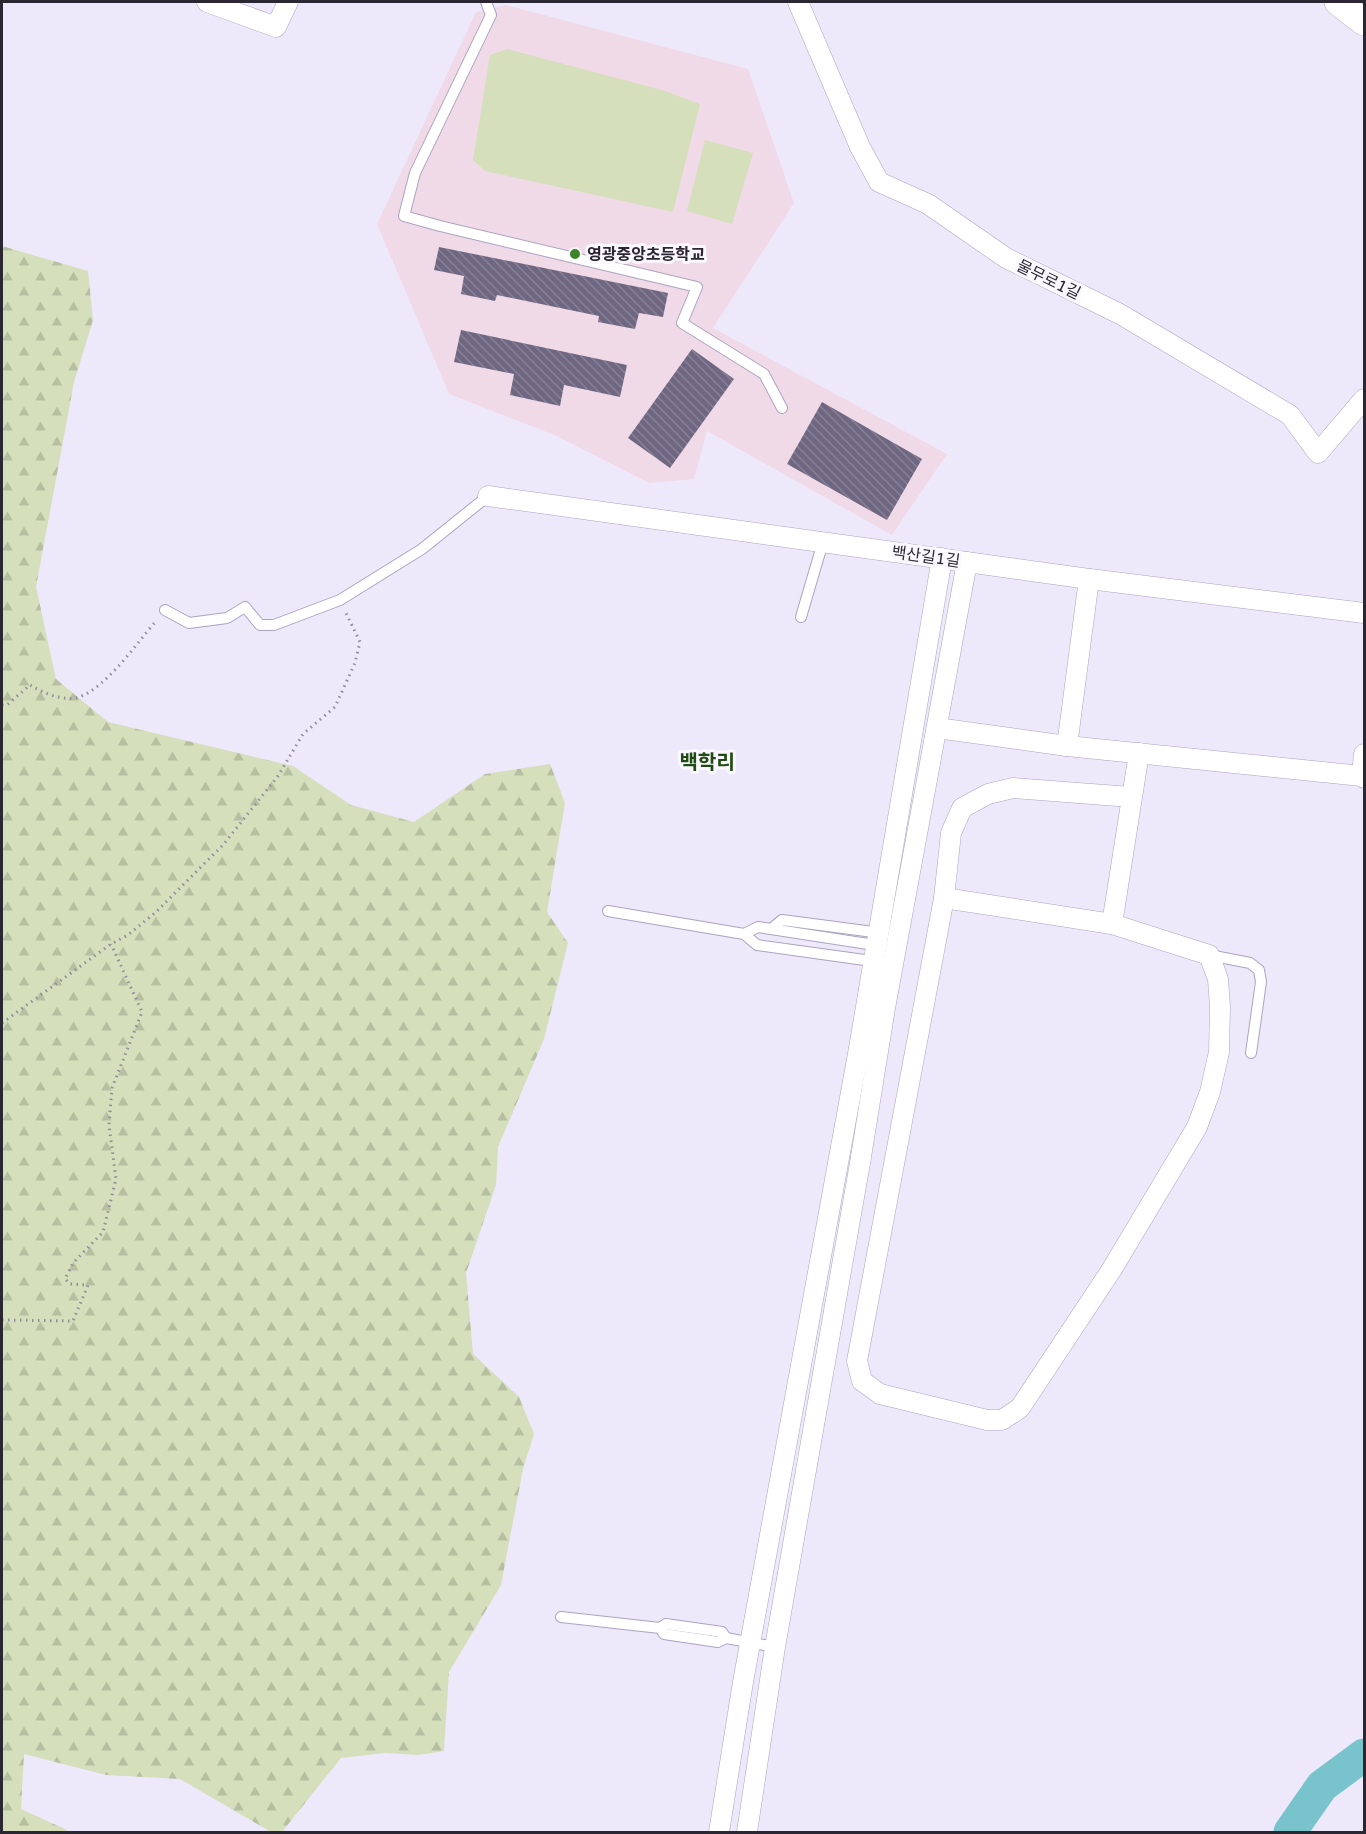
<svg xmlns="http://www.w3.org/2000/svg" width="1366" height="1834" font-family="'Varela Round','Noto Sans KR',sans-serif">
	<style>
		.education { fill: #f1dae7 }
		.forest { fill: url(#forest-firs) }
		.pitch { fill: #d5dfbb }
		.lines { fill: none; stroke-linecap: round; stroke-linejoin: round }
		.river { stroke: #78c3cc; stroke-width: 33 }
		.building { fill: url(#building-back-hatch) }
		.lane-casing { stroke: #aba3c0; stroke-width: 12 }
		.street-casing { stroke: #aba3c0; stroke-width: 21 }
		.secondary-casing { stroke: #aba3c0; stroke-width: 28 }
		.path { stroke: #918c9b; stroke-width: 3; stroke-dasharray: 1.5 4.5; stroke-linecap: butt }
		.lane { stroke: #fff; stroke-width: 10 }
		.street { stroke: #fff; stroke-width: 20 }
		.secondary { stroke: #fff; stroke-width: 27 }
		.poi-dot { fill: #3d8328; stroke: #faf8fe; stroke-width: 2 }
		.labels { text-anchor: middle; stroke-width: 6; stroke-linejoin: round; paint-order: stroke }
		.poi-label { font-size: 16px; font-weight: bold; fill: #2a2632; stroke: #faf8fe; text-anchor: start }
		.street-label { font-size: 16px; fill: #2a2632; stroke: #faf8fe }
		.quarter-label { font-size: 20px; font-weight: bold; fill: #204c13; stroke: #faf8fe }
	</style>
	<defs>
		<pattern id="forest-firs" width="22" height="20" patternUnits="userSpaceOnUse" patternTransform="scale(1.5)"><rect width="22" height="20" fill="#d5dfbb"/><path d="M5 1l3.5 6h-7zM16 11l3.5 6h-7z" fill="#b7bfa1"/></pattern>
		<pattern id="building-back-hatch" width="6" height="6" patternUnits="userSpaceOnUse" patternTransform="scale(1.5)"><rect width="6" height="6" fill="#6f6782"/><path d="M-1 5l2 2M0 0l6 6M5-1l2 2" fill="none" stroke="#878195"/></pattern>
	</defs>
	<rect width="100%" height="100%" fill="#eee8fb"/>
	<!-- education -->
	<polygon class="education" points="506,5 748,69 794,203 713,328 947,454 892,535 707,431 694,479 649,483 557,436 449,394 377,224 476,12"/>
	<!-- forest -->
	<polygon class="forest" points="2,246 88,271 93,320 74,382 36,587 56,679 108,722 293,766 351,805 414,822 485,774 550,764 565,803 547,912 568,943 544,1039 498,1147 496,1185 466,1273 473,1354 519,1397 534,1434 523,1469 501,1585 449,1672 444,1751 418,1755 385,1753 341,1758 282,1832 271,1832 180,1779 106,1775 24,1754 21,1809 67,1830 64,1832 2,1832"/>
	<!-- pitch -->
	<g class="pitch">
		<polygon points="507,49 662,90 700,104 673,212 485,171 473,160 490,55"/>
		<polygon points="705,140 753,153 732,224 687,211"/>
	</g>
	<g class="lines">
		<!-- river -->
		<polyline class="river" points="1290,1832 1322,1786 1364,1755"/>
	</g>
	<!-- building -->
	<g class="building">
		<polygon points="439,247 668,293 663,317 639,313 635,329 598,322 599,316 497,295 495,301 461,294 464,276 434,270"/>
		<polygon points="461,330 627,365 620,397 564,385 560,406 510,395 514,374 454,362"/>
		<polygon points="692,349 734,379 670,468 628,438"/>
		<polygon points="822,402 922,459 887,520 787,464"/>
	</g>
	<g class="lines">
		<defs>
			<g id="lane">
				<polyline points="486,2 491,15 415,173 404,216 440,226 697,287 682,323 764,374 782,408"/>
				<polyline points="165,610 189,623 227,618 245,607 260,625 274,625 340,600 422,549 488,496"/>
				<polyline points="801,617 823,542"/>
				<polyline points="608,911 744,934 757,945 879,962"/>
				<polyline points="771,929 782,920 881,933"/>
				<polyline points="744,934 758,927 881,946"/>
				<polyline points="1209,955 1250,963 1259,970 1261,982 1251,1053"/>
				<polyline points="561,1617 660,1628 666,1624 722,1632 726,1638 775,1647"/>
				<polyline points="660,1628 664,1634 718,1642 726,1638"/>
			</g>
			<g id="street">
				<polyline points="207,2 276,27 288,2"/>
				<polyline points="798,2 860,147 879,182 928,204 1006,258 1120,314 1290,415 1318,453 1364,399"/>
				<polyline points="488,496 1089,579 1364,613"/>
				<polyline points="937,728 1067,746 1362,776"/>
				<polyline points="1067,746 1089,579"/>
				<polyline points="1364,754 1362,776 1364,778"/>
				<polyline points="1131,797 1013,788 988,794 962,808 951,833 944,898 857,1361 862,1381 880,1394 987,1420 1002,1420 1020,1408 1112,1269 1197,1127 1210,1092 1219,1052 1220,1007 1218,979 1209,955 1112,924 1139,753"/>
				<polyline points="944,898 1112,924"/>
				<polyline points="719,1832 743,1682 858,1054 942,558"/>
				<polyline points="747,1832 775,1647 860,1163 885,1008 967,562"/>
			</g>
			<polyline id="secondary" points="1338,2 1364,22"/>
		</defs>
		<!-- lane casing -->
		<use href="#lane" class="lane-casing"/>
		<!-- street casing -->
		<use href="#street" class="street-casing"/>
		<!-- secondary casing -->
		<use href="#secondary" class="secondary-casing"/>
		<!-- path -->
		<g class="path">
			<path d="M 2,705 L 7,705 L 30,685 C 43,693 64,702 79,697 C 106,688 137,643 156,621"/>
			<polyline points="2,1023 111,944 128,935 156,912 223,845 278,776 303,734 335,707 355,663 360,642 346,613"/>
			<polyline points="2,1320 73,1321 88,1285 70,1284 65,1279 73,1263 103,1232 116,1179 109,1125 112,1088 142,1012 111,944"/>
		</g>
		<!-- lane -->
		<use href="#lane" class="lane"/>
		<!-- street -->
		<use href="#street" class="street"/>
		<!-- secondary -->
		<use href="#secondary" class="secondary"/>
	</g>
	<!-- markers -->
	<circle class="poi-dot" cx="575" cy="254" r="6"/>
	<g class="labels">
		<!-- poi labels -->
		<g class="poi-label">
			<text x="587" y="260">영광중앙초등학교</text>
		</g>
		<!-- street labels -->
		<g class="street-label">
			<text transform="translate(1049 279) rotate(26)" y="6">물무로1길</text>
			<text transform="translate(926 556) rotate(8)" y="6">백산길1길</text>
		</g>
		<!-- quarter labels -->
		<g class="quarter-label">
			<text x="707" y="769">백학리</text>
		</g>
	</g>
	<!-- border -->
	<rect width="1366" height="1834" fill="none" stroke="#2a2632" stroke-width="6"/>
</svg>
